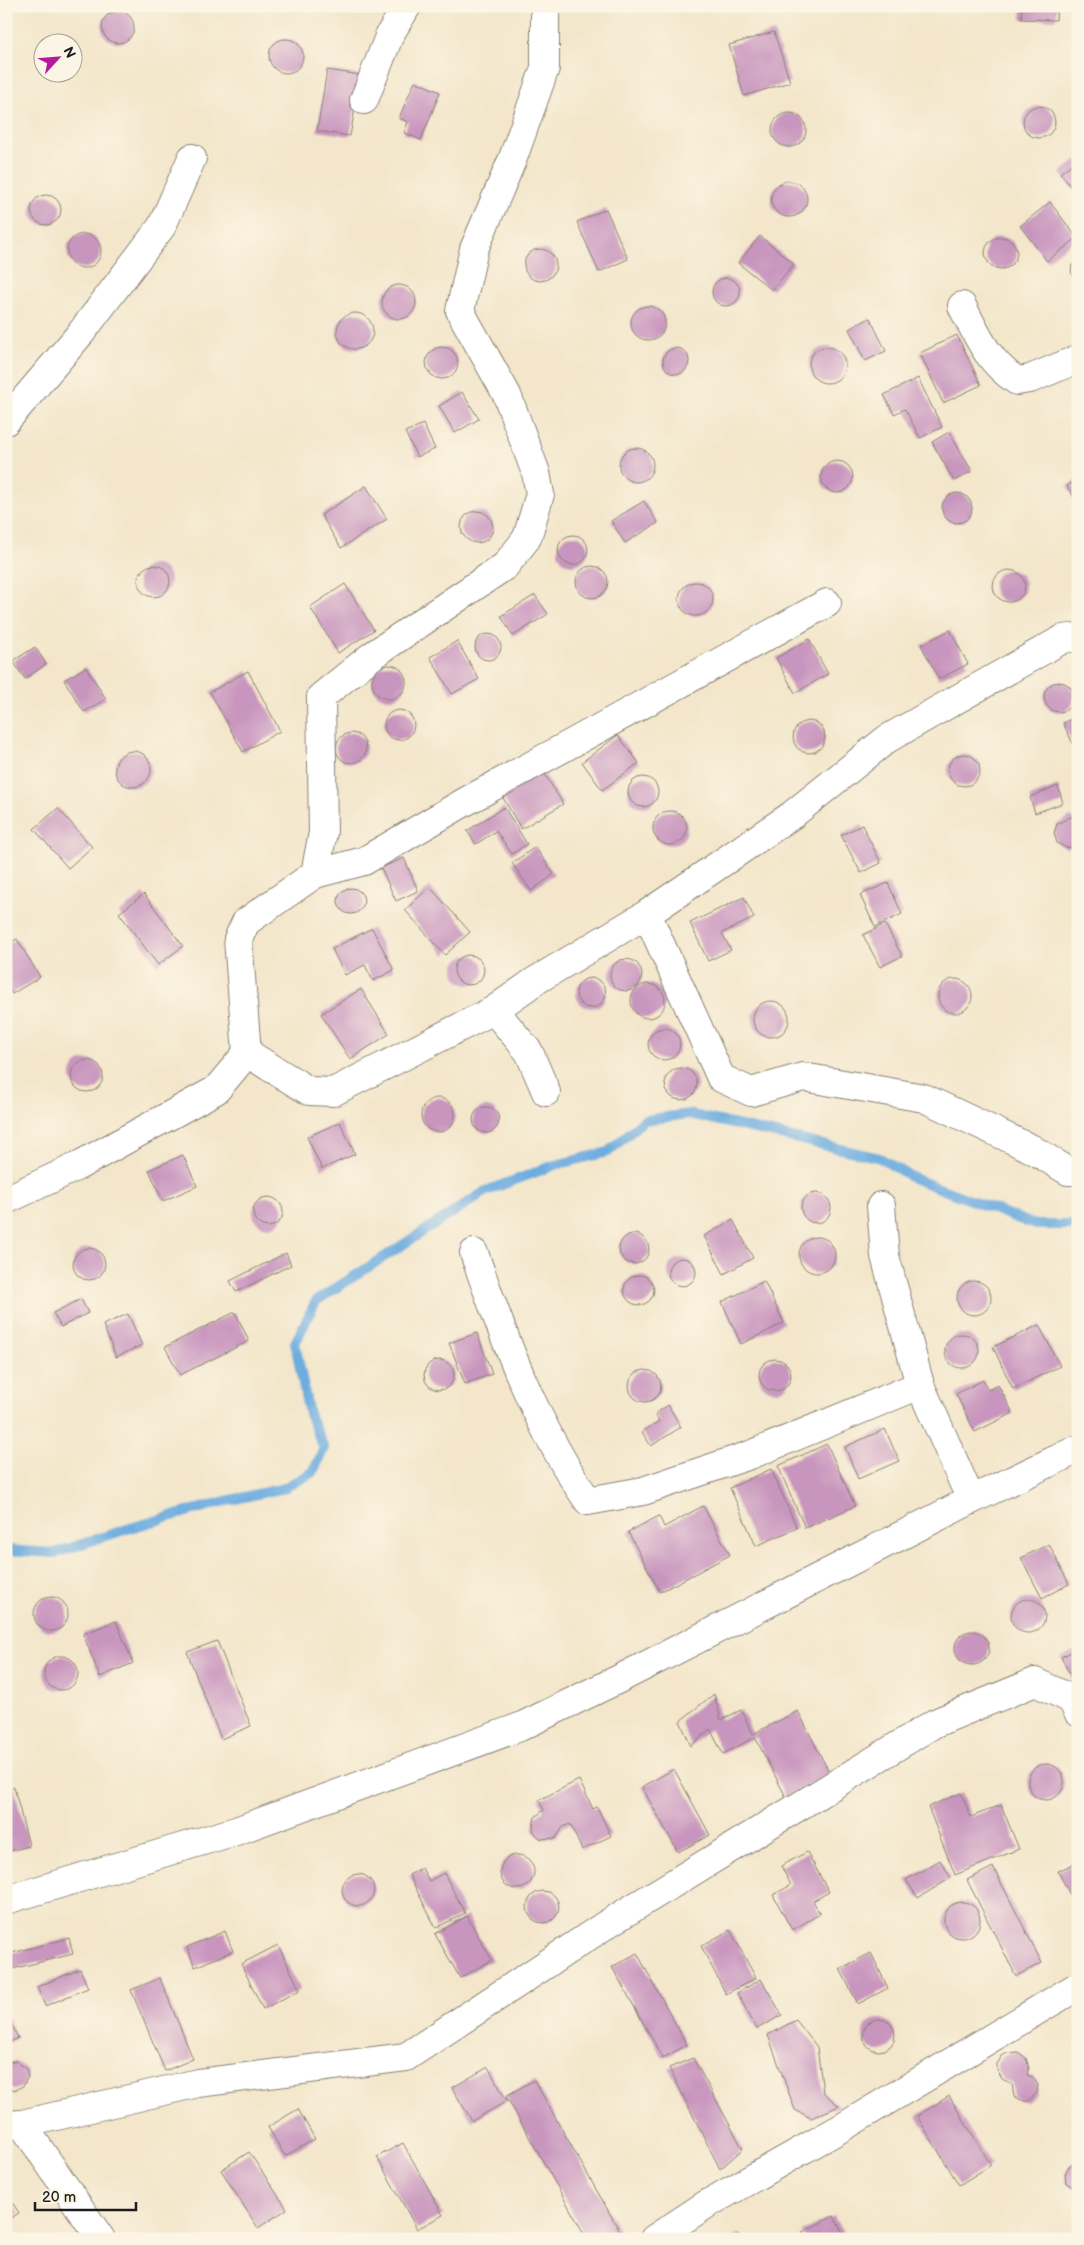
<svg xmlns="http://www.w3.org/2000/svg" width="1084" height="2245" font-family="'Balsamiq Sans',sans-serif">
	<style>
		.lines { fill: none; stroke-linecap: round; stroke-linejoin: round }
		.stream { stroke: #6cacdf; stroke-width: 10 }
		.building { fill: #c895be }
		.minor-casing { stroke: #888173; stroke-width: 30 }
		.minor { stroke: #fff; stroke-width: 28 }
	</style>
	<rect width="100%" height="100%" fill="#fcf5e5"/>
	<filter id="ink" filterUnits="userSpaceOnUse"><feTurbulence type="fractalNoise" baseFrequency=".02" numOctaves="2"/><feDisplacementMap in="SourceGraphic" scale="10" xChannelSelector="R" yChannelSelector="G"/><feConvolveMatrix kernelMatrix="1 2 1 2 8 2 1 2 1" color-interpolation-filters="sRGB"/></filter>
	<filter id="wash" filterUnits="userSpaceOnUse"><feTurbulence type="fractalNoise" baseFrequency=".0096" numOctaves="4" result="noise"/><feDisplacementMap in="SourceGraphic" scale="20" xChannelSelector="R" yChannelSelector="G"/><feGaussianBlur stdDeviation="1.12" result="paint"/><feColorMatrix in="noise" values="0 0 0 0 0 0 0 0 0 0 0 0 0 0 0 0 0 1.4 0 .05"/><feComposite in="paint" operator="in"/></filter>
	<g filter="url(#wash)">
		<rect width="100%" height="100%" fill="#f3e6ca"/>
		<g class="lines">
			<!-- stream -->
			<polyline class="stream" points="6,1550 55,1553 130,1528 222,1502 284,1488 313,1472 324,1448 309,1414 295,1343 316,1301 486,1191 555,1165 608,1152 644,1120 689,1114 880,1158 913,1178 1035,1225 1078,1225"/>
		</g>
		<g id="blocks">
			<!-- building -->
			<g class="building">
				<polygon points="1022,6 1057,6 1056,20 1021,19"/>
				<circle cx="118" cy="27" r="16"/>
				<polygon points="774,32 790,82 744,96 729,45"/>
				<circle cx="286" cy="56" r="17"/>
				<polygon points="327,70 361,75 350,136 317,131"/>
				<polygon points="415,81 440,92 421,140 404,133 408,122 399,118"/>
				<circle cx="1039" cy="122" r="16"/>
				<circle cx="789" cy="130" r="17"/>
				<polygon points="1078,159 1078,196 1060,173"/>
				<circle cx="789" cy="199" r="18"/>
				<circle cx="46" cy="210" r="15"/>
				<polygon points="1050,202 1077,238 1047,261 1020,226"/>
				<polygon points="606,209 628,259 599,272 577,222"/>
				<circle cx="84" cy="251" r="17"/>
				<polygon points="760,236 794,264 772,290 738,263"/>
				<circle cx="1001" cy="253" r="16"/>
				<circle cx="540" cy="265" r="16"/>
				<polygon points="1078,256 1078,282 1071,272 1072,266"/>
				<circle cx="726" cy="292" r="14"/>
				<circle cx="399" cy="302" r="17"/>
				<circle cx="648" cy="323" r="17"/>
				<circle cx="355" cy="331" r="18"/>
				<polygon points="870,318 886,351 865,361 849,329"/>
				<polygon points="957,335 981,385 943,403 920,353"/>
				<circle cx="442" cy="363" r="16"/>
				<circle cx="827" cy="365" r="18"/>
				<circle cx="676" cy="361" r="13"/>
				<polygon points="918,378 942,427 920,438 905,409 894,414 884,395"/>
				<polygon points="462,392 479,419 455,433 439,406"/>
				<polygon points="423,424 435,449 417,457 405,432"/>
				<polygon points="949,432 972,471 954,481 932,442"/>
				<circle cx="636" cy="465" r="17"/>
				<circle cx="837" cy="477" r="16"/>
				<polygon points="1078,479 1078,504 1067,486"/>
				<polygon points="366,486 387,519 341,548 321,515"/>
				<circle cx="957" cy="508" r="15"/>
				<polygon points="644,501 658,523 625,543 611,521"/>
				<circle cx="477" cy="527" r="16"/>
				<circle cx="573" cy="550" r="15"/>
				<circle cx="154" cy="581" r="16"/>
				<circle cx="592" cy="582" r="16"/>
				<circle cx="1009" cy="586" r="16"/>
				<circle cx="696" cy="599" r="17"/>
				<polygon points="345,584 374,630 338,653 310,607"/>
				<polygon points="6,585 10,597 6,607"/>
				<polygon points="535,595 548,614 513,636 501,616"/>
				<polygon points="950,630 968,664 939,679 921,645"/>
				<circle cx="488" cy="647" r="13"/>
				<polygon points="809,639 828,674 795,693 776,658"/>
				<polygon points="457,641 479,679 452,694 430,657"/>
				<polygon points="35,647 46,664 25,679 13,661"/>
				<circle cx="389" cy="682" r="17"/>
				<polygon points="86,667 106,699 84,712 64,680"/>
				<polygon points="248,671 280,731 243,752 210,692"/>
				<circle cx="1059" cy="697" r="15"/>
				<circle cx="399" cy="725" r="15"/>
				<polygon points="1078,716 1078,754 1063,723"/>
				<circle cx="809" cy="737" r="16"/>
				<circle cx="351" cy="748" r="15"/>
				<polygon points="618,735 639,763 602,790 582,762"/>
				<circle cx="133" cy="769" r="18"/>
				<circle cx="964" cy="770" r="16"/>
				<polygon points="543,771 563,804 521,829 502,796"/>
				<circle cx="643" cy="792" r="15"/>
				<polygon points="1058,786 1063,803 1035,813 1030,797"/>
				<polygon points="504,807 527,844 512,854 496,831 476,844 467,831"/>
				<polygon points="58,808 92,847 68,868 34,829"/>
				<circle cx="670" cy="828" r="17"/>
				<polygon points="1070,817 1078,820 1078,846 1066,848 1057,843 1054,833 1057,824"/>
				<polygon points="862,825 881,863 861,873 841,835"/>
				<polygon points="535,847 554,874 531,891 512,863"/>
				<polygon points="404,858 418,891 396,901 381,868"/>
				<polygon points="1078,860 1078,886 1073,878 1072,873"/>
				<polygon points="888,883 902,914 875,927 860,895"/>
				<polygon points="430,887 470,932 445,955 405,910"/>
				<circle cx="351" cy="901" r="13"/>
				<polygon points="144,894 183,946 158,965 119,913"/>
				<polygon points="744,897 754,918 722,933 731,950 708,961 690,923"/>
				<polygon points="885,924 902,956 880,967 863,935"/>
				<polygon points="372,928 394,970 373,981 365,965 345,975 332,949"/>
				<polygon points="17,939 40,977 12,994 6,983 6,945"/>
				<circle cx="469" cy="970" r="15"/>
				<circle cx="626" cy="975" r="16"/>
				<circle cx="591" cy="993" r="15"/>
				<circle cx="955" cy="996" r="17"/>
				<circle cx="648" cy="1001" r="17"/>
				<polygon points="361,989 389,1034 350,1059 321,1014"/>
				<circle cx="771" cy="1019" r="18"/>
				<polygon points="1077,1023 1078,1023 1078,1042 1075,1032"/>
				<circle cx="664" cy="1044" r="16"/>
				<circle cx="87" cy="1076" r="16"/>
				<circle cx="681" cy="1084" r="16"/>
				<circle cx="438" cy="1115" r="17"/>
				<circle cx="486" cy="1120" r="13"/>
				<polygon points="340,1122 355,1154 322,1169 307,1137"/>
				<polygon points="183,1155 197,1186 163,1201 149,1170"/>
				<circle cx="816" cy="1208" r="15"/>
				<circle cx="268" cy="1212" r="15"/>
				<polygon points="733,1220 753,1258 724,1274 704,1236"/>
				<circle cx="634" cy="1249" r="15"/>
				<circle cx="817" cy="1255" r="18"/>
				<circle cx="89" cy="1264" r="16"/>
				<polygon points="286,1253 291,1265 236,1292 230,1281"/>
				<circle cx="682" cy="1272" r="14"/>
				<circle cx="639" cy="1290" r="15"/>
				<polygon points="764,1281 784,1323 741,1344 722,1302"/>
				<circle cx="974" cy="1298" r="17"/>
				<polygon points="81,1299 88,1313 61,1327 53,1313"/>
				<polygon points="235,1312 249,1341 180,1375 165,1347"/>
				<polygon points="128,1314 142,1345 116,1357 103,1325"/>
				<polygon points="1039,1325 1060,1366 1013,1389 993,1347"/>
				<polygon points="477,1333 492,1374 465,1384 449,1343"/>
				<circle cx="962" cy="1351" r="17"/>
				<circle cx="775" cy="1375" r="16"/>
				<circle cx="439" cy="1375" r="15"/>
				<circle cx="645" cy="1386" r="16"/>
				<polygon points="983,1380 988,1390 998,1385 1013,1413 975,1432 956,1394"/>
				<polygon points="668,1405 681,1427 651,1446 642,1432 659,1421 655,1414"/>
				<polygon points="885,1429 899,1461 858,1479 845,1447"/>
				<polygon points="827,1444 855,1506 805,1528 778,1466"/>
				<polygon points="771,1469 797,1528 756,1546 730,1488"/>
				<polygon points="703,1506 730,1555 660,1592 628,1532 659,1516 664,1527"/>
				<polygon points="1049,1544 1069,1584 1042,1598 1021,1558"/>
				<circle cx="51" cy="1614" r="17"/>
				<circle cx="1028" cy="1616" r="17"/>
				<polygon points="116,1621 133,1663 100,1677 83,1634"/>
				<circle cx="972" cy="1648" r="17"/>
				<polygon points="217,1641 251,1726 221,1739 187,1652"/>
				<polygon points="1078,1649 1078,1690 1061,1657"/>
				<circle cx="61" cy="1673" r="17"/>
				<polygon points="714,1694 721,1720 741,1710 753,1734 798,1711 830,1774 786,1797 755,1737 723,1754 710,1729 691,1746 680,1721"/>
				<circle cx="1046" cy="1782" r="18"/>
				<polygon points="674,1769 710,1835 678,1852 642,1787"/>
				<polygon points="579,1780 593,1809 597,1807 611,1836 582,1850 570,1824 563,1827 556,1838 541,1839 534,1832 533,1827 535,1817 544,1810 539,1800"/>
				<polygon points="14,1787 29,1846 6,1852 6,1789"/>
				<polygon points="961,1793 971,1817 1001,1805 1019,1849 955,1875 928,1807"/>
				<polygon points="807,1852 829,1892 813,1901 820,1914 792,1930 773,1895 791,1885 781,1866"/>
				<circle cx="517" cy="1872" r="17"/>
				<polygon points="940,1860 951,1878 918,1898 906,1880"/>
				<polygon points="1078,1862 1078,1911 1058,1871"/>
				<polygon points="993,1867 1042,1963 1016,1976 967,1880"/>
				<polygon points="422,1868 429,1881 444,1873 465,1913 436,1928 409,1875"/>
				<circle cx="358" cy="1890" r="16"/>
				<circle cx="543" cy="1907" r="16"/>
				<circle cx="962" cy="1920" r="18"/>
				<polygon points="467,1916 492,1960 460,1978 435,1934"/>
				<polygon points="730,1930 756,1978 726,1994 701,1946"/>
				<polygon points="225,1931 233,1951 195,1967 187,1947"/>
				<polygon points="69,1938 73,1954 12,1969 8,1954"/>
				<polygon points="278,1945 300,1990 263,2009 241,1964"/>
				<polygon points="637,1953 687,2045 663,2058 612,1967"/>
				<polygon points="871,1953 888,1988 858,2004 840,1969"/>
				<polygon points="80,1969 88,1988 45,2006 37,1987"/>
				<polygon points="160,1978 193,2059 165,2071 131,1990"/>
				<polygon points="761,1979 782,2015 757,2029 737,1993"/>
				<polygon points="6,2013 18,2038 6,2044"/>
				<circle cx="879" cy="2035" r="16"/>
				<polygon points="796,2020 817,2047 823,2092 839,2106 811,2118 795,2110 768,2035"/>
				<polygon points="1018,2052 1026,2058 1029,2068 1027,2075 1033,2077 1038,2085 1037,2093 1027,2102 1014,2097 1012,2084 1002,2079 997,2070 997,2064 1002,2056 1007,2053"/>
				<polygon points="693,2058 743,2149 720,2169 669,2068"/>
				<polygon points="15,2061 26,2068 28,2077 23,2086 15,2090 6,2088 6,2063"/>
				<polygon points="488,2067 507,2101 472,2121 452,2088"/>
				<polygon points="534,2080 622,2235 615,2239 587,2239 506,2096"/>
				<polygon points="949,2096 991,2165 959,2185 917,2116"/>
				<polygon points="298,2109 315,2139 285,2156 268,2127"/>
				<polygon points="403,2143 443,2215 417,2229 377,2157"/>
				<polygon points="249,2152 287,2209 258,2228 221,2170"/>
				<polygon points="1078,2162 1078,2190 1066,2183 1065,2174 1069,2166"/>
				<polygon points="6,2193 19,2213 6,2221"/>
				<polygon points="834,2216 846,2239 806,2239 802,2232"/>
				<polygon points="738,2234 741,2239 730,2239"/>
			</g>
		</g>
	</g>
	<g filter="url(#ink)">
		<use href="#blocks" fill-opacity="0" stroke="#888173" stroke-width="1"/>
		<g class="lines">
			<defs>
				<g id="minor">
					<polyline points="364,100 390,34 407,6"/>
					<path d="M 962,306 C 978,337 988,362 1017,381 L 1030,379 L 1078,359"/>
					<polyline points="6,421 81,333 162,226 192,158"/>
					<polyline points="315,874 364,861 463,803 827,603"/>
					<polyline points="647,914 721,1078 751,1092 803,1077 924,1098 1032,1149 1068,1171 1078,1171"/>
					<polyline points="494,1010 529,1052 546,1092"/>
					<polyline points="247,1053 238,939 246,922 315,874 323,832 321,697 373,655 505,566 527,538 540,494 536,473 507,395 460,311 474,249 513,158 545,68 545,6"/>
					<polyline points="6,1200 76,1167 216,1090 247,1053 309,1091 333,1092 494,1010 535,981 647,914 792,815 887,739 1063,639 1078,637"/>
					<polyline points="881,1206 885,1256 920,1385 971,1500"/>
					<path d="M 474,1253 C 504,1339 536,1426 588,1501 L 643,1491 L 750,1455 L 920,1385"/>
					<polyline points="6,1900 236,1831 520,1727 621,1678 971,1500 1078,1449"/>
					<polyline points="22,2124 101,2239"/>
					<polyline points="6,2125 22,2124 198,2083 406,2057 607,1924 935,1723 1035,1682 1071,1699 1078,1712"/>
					<polyline points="654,2239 707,2204 843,2127 1078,1986"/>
				</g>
			</defs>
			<!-- minor casing -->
			<use href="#minor" class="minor-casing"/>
			<!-- minor -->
			<use href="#minor" class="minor"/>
		</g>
	</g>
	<!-- margin -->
	<rect width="1084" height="2245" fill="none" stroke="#fcf5e5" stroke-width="25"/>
	<!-- north arrow -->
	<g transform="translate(58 58) rotate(64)"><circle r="24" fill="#fcf5e5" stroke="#a29e95"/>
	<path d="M0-4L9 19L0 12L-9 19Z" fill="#b5179e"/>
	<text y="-8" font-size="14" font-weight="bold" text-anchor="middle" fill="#1c1c1c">N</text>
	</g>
	<!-- scale -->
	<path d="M35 2202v8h101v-8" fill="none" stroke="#1c1c1c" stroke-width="2.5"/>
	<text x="42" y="2202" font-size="15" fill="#1c1c1c" stroke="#fcf5e5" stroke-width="4" paint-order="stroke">20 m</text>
</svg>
